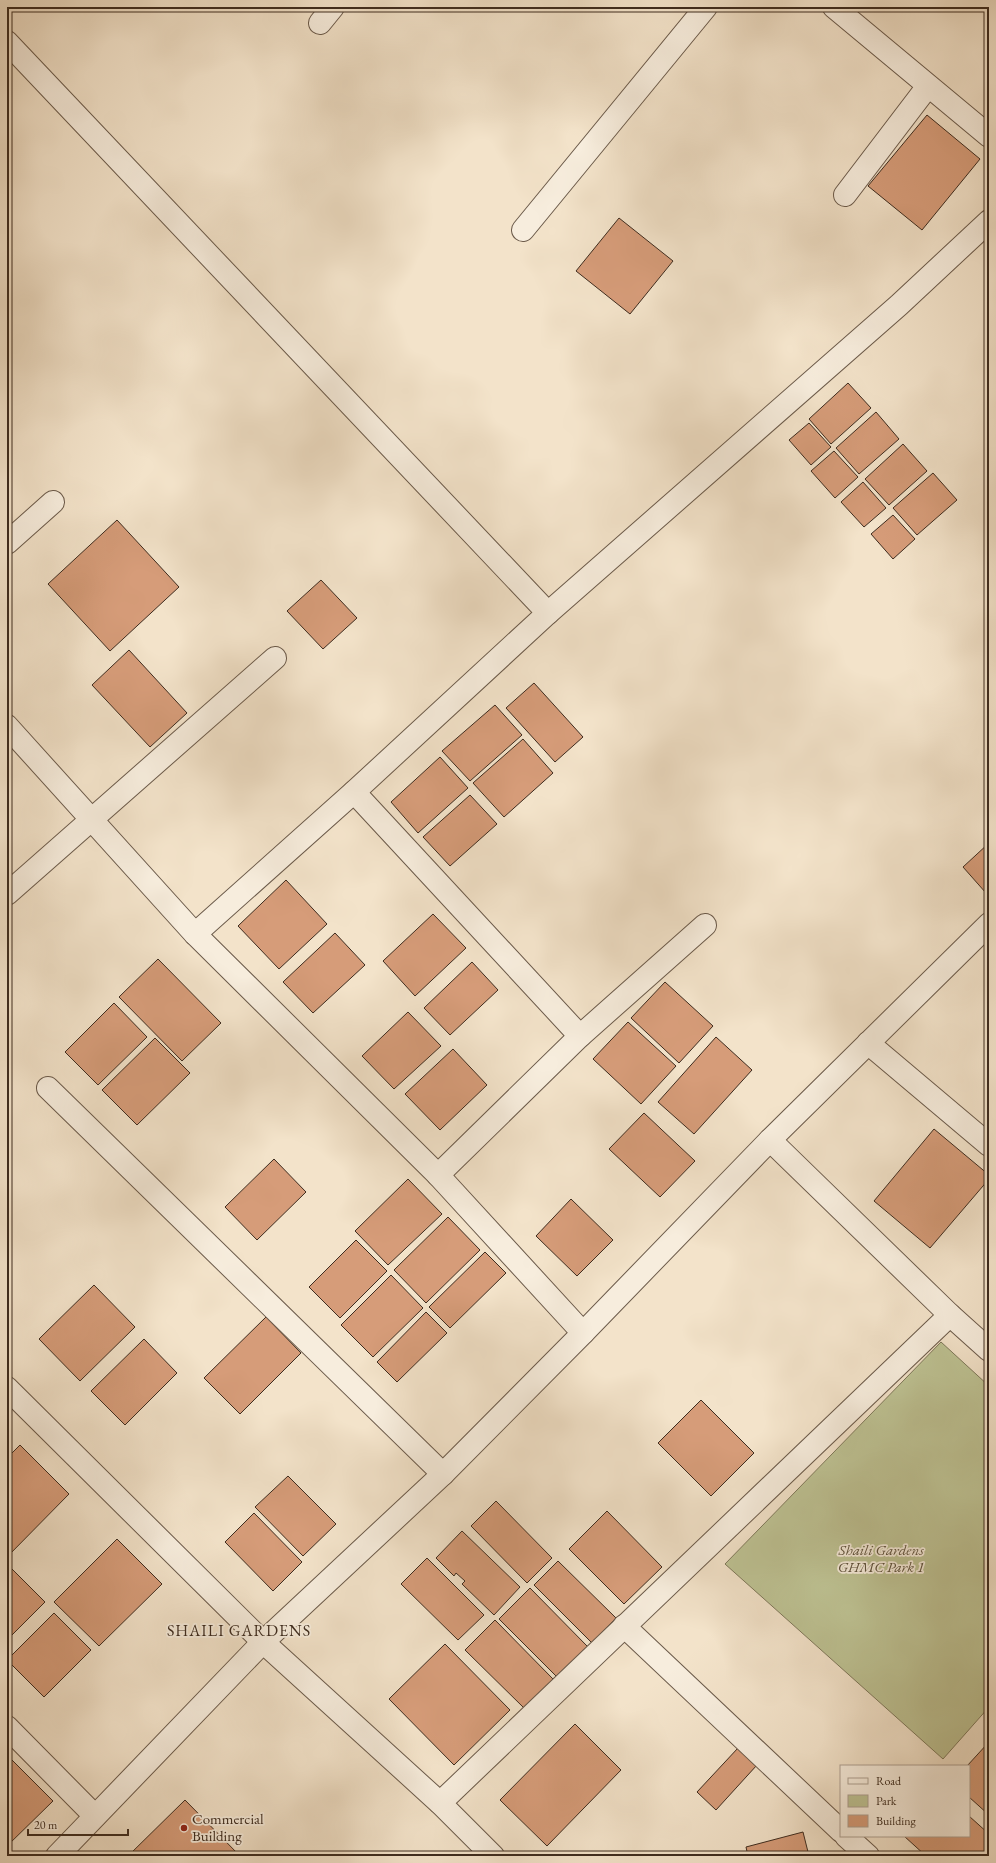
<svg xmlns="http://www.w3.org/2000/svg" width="996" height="1863" font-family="'EB Garamond',serif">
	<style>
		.green { fill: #bec394; stroke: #7e785a }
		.building { fill: #d69c79; stroke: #3e2c1f }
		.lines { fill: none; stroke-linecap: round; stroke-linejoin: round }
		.minor-casing { stroke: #6b5a4a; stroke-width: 24 }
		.tertiary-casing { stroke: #6b5a4a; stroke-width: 24 }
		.minor { stroke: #f7eddd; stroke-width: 22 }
		.tertiary { stroke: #f7eddd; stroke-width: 22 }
		.poi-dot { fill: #8f2418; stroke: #f7eddd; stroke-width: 1.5 }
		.labels { text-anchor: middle; stroke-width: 3.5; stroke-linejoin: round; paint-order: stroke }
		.park-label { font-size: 15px; font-style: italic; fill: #5e523c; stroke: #f7eddd }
		.poi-label { font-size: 15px; fill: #3e2c1f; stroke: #f7eddd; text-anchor: start }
		.neighbourhood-label { font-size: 16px; letter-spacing: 1px; fill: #3e2c1f; stroke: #f7eddd }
	</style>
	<rect width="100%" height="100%" fill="#f3e3ca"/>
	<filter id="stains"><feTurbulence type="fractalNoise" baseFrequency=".005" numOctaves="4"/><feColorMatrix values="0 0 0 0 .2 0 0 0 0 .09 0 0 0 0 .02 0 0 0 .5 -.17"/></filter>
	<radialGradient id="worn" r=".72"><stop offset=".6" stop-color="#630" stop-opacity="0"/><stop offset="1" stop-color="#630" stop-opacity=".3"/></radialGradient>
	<!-- green -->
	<polygon class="green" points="941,1342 989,1386 989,1707 943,1759 725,1564"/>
	<!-- building -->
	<g class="building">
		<polygon points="927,115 980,159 922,230 868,186"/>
		<polygon points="619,218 673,261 630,314 576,271"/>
		<polygon points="848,383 871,408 831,444 809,419"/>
		<polygon points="876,412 899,439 859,474 836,448"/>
		<polygon points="809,423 831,447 811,465 789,440"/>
		<polygon points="903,444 927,471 889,505 865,479"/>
		<polygon points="834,451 858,477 835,498 811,471"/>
		<polygon points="933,473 957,500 917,535 893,508"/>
		<polygon points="863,482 886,508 864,527 841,502"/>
		<polygon points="893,515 915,539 893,559 871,534"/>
		<polygon points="117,520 179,587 110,651 48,584"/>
		<polygon points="321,580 357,618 323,649 287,611"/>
		<polygon points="129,650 187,713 150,747 92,685"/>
		<polygon points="534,683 583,737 555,762 506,708"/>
		<polygon points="495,705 522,735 470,781 442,751"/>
		<polygon points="523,739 553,773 504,817 473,783"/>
		<polygon points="440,757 468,788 418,833 391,802"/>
		<polygon points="470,795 497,824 450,866 423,837"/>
		<polygon points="989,843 989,890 986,893 963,867"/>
		<polygon points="286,880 327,924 279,969 238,926"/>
		<polygon points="433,914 466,948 415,996 383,961"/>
		<polygon points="335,933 365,965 313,1013 283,982"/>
		<polygon points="158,959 221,1023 182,1061 119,997"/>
		<polygon points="472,962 498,990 450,1035 424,1008"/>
		<polygon points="665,982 713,1026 679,1063 631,1018"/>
		<polygon points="114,1003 147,1037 98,1085 65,1052"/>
		<polygon points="408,1012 441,1046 394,1089 362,1056"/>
		<polygon points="628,1022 676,1066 641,1104 593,1059"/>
		<polygon points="716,1037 752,1070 694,1134 658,1102"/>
		<polygon points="155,1038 190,1073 137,1125 102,1090"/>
		<polygon points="453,1049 487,1085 440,1130 405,1094"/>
		<polygon points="644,1113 695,1161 660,1197 609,1149"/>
		<polygon points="934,1129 989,1175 989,1179 930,1248 874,1201"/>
		<polygon points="274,1159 306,1192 257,1240 225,1207"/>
		<polygon points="408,1179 442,1214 388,1265 355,1231"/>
		<polygon points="571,1199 613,1240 577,1276 536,1236"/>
		<polygon points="448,1217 480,1250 426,1303 394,1270"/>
		<polygon points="356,1240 387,1271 340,1318 309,1287"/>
		<polygon points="485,1252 506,1273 450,1328 429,1307"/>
		<polygon points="391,1275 423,1308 373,1357 341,1325"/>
		<polygon points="94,1285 135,1327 80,1381 39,1339"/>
		<polygon points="426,1312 447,1333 397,1382 377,1362"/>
		<polygon points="266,1317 301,1353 240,1414 204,1378"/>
		<polygon points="144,1339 177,1373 125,1425 91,1391"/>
		<polygon points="701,1400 754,1453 711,1496 658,1443"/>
		<polygon points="20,1445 69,1494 7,1557 7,1458"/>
		<polygon points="288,1476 336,1524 303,1556 255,1507"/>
		<polygon points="496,1501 552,1558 527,1583 471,1526"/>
		<polygon points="607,1511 662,1567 624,1604 569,1549"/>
		<polygon points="254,1513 302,1562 273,1591 225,1542"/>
		<polygon points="462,1531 520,1587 494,1615 462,1584 465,1581 456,1573 454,1576 436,1558"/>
		<polygon points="117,1539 162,1584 99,1646 54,1602"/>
		<polygon points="427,1558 484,1615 458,1640 401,1584"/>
		<polygon points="558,1561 616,1618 592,1643 534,1585"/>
		<polygon points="7,1564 45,1602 7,1640"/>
		<polygon points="530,1588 588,1647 557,1677 499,1619"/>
		<polygon points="54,1613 91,1650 44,1697 7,1660"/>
		<polygon points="495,1620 553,1679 524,1708 465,1650"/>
		<polygon points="445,1644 510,1710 454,1765 389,1699"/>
		<polygon points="575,1724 621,1770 547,1846 500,1800"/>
		<polygon points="988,1743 989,1744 989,1815 969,1797 969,1766 967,1766"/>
		<polygon points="738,1748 757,1765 716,1810 697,1792"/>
		<polygon points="7,1755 53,1801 7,1846"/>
		<polygon points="185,1800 240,1856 128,1856"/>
		<polygon points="969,1816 989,1834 989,1848 982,1856 926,1856 904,1836 969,1836"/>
		<polygon points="803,1832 809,1856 748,1856 746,1847"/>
	</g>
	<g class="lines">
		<defs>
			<g id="minor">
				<polyline points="834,7 989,136"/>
				<polyline points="320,23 333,7"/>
				<polyline points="7,42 548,613"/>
				<polyline points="845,195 928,86"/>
				<polyline points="523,230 706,7"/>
				<polyline points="7,543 53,502"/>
				<polyline points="7,726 195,934 438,1175 583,1333"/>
				<polyline points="354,792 580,1036"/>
				<polyline points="7,894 275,658"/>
				<polyline points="195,934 354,792 548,613 899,305 989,221"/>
				<polyline points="868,1043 989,1145"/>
				<polyline points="48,1088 443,1474"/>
				<polyline points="770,1140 950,1315 989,1350"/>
				<polyline points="438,1175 580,1036 705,925"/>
				<polyline points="7,1388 263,1642"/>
				<polyline points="624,1626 841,1831"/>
				<polyline points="7,1727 95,1816"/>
				<polyline points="440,1803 950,1315"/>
				<polyline points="846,1836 868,1856"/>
			</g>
			<g id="tertiary">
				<polyline points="263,1642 440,1803 493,1856"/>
				<polyline points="57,1856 263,1642 443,1474 583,1333 770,1140 989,924"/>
			</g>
		</defs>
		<!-- minor casing -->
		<use href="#minor" class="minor-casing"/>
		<!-- tertiary casing -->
		<use href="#tertiary" class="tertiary-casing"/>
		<!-- minor -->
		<use href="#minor" class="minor"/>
		<!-- tertiary -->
		<use href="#tertiary" class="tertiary"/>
	</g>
	<!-- markers -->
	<circle class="poi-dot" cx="184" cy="1828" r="4"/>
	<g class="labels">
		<!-- park labels -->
		<g class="park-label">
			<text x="881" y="1555">Shaili Gardens<tspan x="881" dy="17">GHMC Park 1</tspan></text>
		</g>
		<!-- poi labels -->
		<g class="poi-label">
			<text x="192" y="1824">Commercial<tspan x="192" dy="17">Building</tspan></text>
		</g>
		<!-- neighbourhood labels -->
		<g class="neighbourhood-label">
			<text x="239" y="1636">SHAILI GARDENS</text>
		</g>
	</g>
	<!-- margin -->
	<rect width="996" height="1863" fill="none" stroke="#f3e3ca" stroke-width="24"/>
	<rect x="8" y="8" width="980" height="1847" fill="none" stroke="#3e2c1f" stroke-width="2"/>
	<rect x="12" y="12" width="972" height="1839" fill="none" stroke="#3e2c1f"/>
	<!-- legend -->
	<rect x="840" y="1765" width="130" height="72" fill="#f7eddd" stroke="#ada091"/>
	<rect x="848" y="1778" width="20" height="6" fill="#f7eddd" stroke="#ada091"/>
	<text x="876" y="1785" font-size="12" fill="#3e2c1f">Road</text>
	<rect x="848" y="1795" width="20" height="12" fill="#bec394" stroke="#ada091"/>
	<text x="876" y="1805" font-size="12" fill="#3e2c1f">Park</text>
	<rect x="848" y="1815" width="20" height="12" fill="#d69c79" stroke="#ada091"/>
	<text x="876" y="1825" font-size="12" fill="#3e2c1f">Building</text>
	<!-- scale -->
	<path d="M28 1829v6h100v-6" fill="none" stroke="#3e2c1f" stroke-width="2"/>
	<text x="34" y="1829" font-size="12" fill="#3e2c1f" stroke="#f7eddd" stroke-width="3" paint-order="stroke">20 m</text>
	<rect width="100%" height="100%" filter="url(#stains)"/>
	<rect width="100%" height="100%" fill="url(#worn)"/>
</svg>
